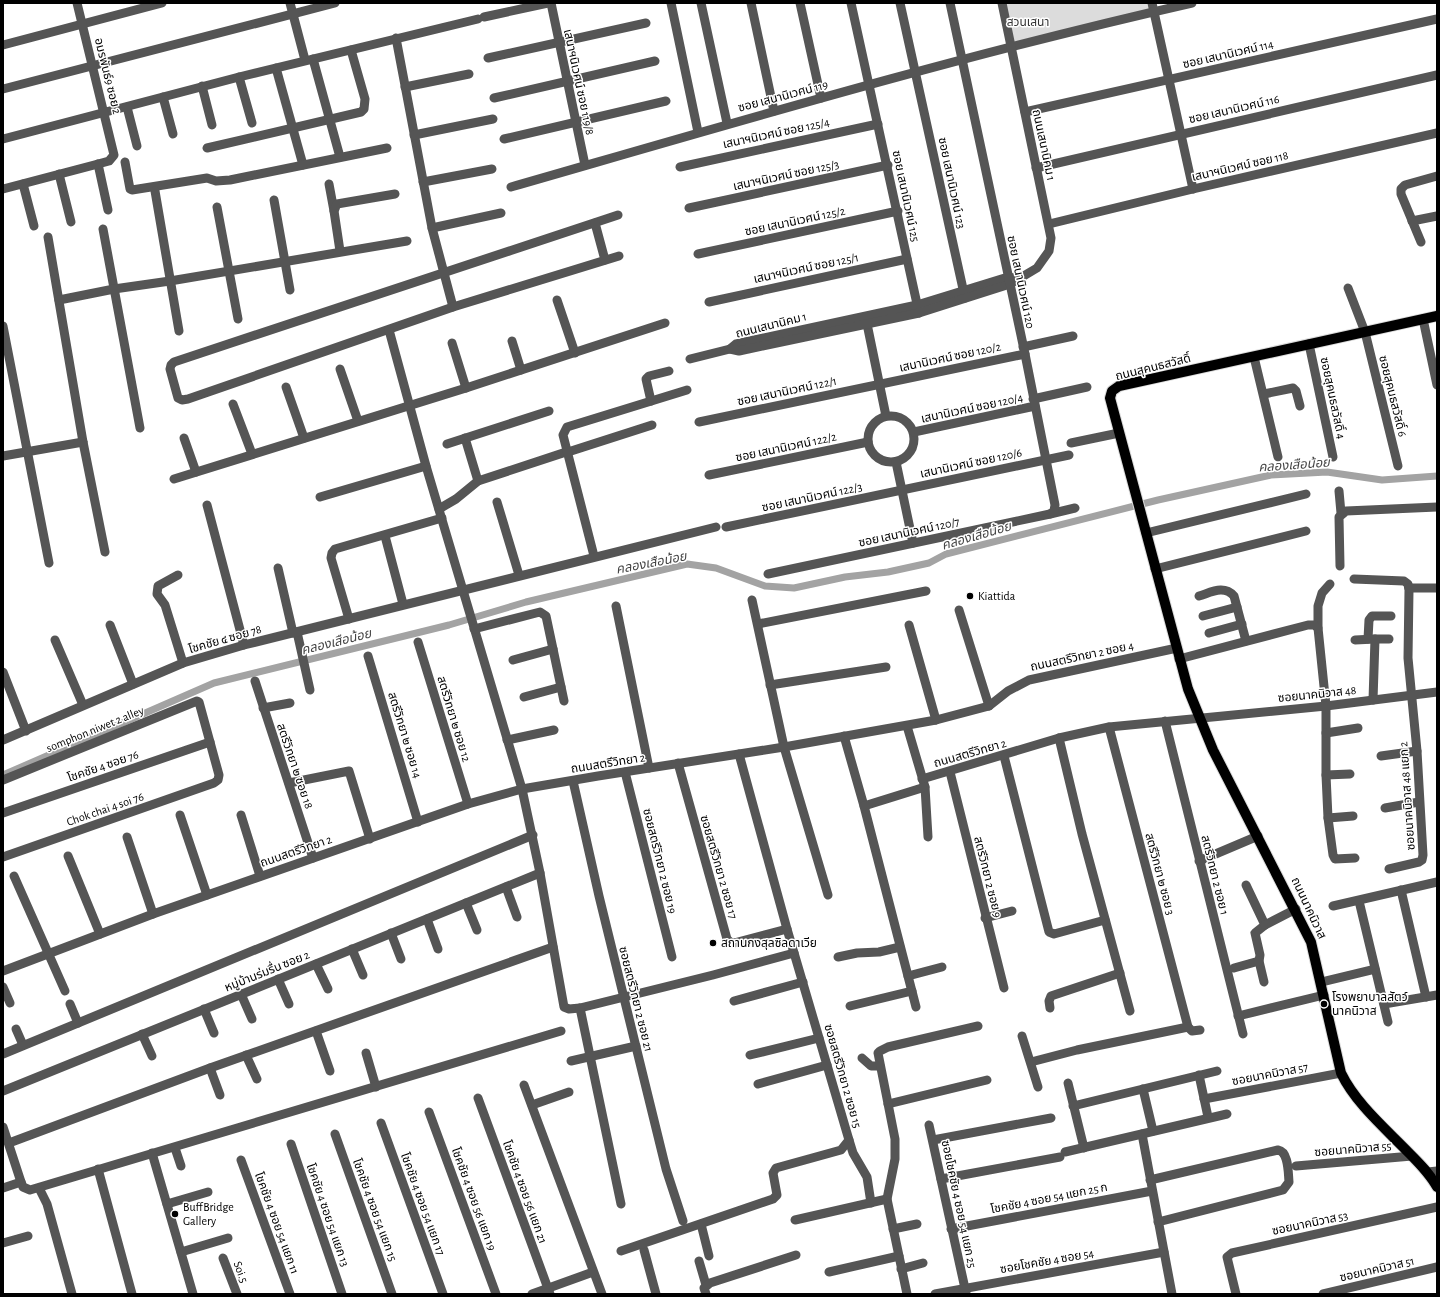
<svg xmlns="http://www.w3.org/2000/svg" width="1440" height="1297" font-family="'Alegreya Sans','Noto Sans Thai',sans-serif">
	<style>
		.green { fill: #dcdcdc }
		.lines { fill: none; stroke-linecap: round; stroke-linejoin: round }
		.canal { stroke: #a3a3a3; stroke-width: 7 }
		.major-casing { stroke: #dbdbdb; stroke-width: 12 }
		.minor { stroke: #555; stroke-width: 9 }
		.major { stroke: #000; stroke-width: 10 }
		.poi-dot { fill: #000; stroke: #fff; stroke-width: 1.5 }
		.labels { text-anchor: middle; stroke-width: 3; stroke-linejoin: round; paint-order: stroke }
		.park-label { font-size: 12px; fill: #333; stroke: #fff }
		.street-label { font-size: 12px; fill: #000; stroke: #fff }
		.poi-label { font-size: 12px; fill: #000; stroke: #fff; text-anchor: start }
		.water-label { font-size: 13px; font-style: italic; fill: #444; stroke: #fff }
	</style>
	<rect width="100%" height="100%" fill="#fff"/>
	<!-- green -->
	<polygon class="green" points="1002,3 1152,3 1154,12 1011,46"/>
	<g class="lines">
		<!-- canal -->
		<polyline class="canal" points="3,775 214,683 449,625 526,602 687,564 716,568 765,586 794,588 845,577 888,572 929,563 946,554 1158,500 1271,475 1327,472 1382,480 1437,476"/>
		<defs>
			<path id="major" d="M 1437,316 L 1119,386 L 1112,391 L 1110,398 L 1188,689 L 1213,750 L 1311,942 L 1341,1073 C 1356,1104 1386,1129 1410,1154 C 1420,1164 1430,1174 1437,1187"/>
		</defs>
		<!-- major casing -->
		<use href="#major" class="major-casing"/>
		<!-- minor -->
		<g class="minor">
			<polyline points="290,3 305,60"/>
			<polyline points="551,3 585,165"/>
			<polyline points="671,3 698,132"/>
			<polyline points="701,3 727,123"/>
			<polyline points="751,3 774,111"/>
			<polyline points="800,3 821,98"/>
			<polyline points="851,3 919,313"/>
			<polyline points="900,3 965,298"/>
			<polyline points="1152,3 1193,189"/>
			<polyline points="484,17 548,3"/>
			<polyline points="396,38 432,228 453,307"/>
			<polyline points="3,45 162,3"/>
			<polyline points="488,58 646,23"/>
			<polyline points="313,59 340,157"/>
			<polyline points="276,68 303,165"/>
			<polyline points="239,77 252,123"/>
			<polyline points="202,86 212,125"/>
			<polyline points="405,87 469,74"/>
			<polyline points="3,89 335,3"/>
			<polyline points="163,97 173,134"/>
			<polyline points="494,98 655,61"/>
			<polyline points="127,107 137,146"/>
			<polyline points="1025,112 1437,19"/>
			<polyline points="414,135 493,119"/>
			<polyline points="3,139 239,77 478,19"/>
			<polyline points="504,139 666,101"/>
			<polyline points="207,148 361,112 364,109 365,99 351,50"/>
			<polyline points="125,162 130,189 132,190 207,178 216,181 230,180 387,148"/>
			<polyline points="98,164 108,210"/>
			<polyline points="680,167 878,124"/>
			<polyline points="1036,168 1437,75"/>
			<polyline points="59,174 71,222"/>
			<polyline points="423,182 492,169"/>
			<polyline points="23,184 34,226"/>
			<polyline points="329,184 334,211"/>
			<path d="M 511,187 C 737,122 962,55 1192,3"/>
			<polyline points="3,189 98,164 109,161 114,155 77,3"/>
			<polyline points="155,191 179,331"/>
			<polyline points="274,200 290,290"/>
			<polyline points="217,207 238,319"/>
			<polyline points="689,208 888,165"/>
			<polyline points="618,215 174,362 171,365 170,369 178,398 182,400 188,399 453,307 619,256"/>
			<polyline points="1412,221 1437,216"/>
			<polyline points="595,223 605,260"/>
			<polyline points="1049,224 1193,189 1437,133"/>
			<polyline points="432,228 501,213"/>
			<polyline points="103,229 140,428"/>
			<polyline points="48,237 83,442 105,552"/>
			<polyline points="1421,242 1401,194 1401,189 1405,185 1437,176"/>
			<polyline points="340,251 334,211 337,204 395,194"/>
			<polyline points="698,254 898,211"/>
			<polyline points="1348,288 1365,332 1398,466"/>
			<polyline points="59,300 114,289 170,281 407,241"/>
			<polyline points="557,300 575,353"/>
			<polyline points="709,302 907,259"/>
			<polyline points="866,319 886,416"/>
			<polyline points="1423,319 1437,385"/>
			<polyline points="3,326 49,563"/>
			<polyline points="389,330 426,466 522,789 540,873 564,1007 569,1009 580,1008 713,975 794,953"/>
			<polyline points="512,341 521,370"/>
			<polyline points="452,343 466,388"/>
			<polyline points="1309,344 1333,457"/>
			<polyline points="1023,347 1073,336"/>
			<polyline points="730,349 736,344 917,305 1008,277 1014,278"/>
			<polyline points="1254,357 1278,457"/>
			<polyline points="690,359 730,349 739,351 919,313 1010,284 1037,268 1049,251 1051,238 1002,3"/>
			<polyline points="340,369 358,421"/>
			<polyline points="286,387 304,438"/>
			<polyline points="1264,394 1293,388 1296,391 1300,406"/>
			<polyline points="1033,399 1087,387"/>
			<polyline points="651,401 646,379 649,376 669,371"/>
			<polyline points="233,404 252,454"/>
			<circle cx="891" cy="439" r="23"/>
			<polyline points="699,422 1025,354"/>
			<polyline points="914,432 1035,406"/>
			<polyline points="184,438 196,472"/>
			<polyline points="465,438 478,481"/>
			<polyline points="1071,443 1119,433"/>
			<polyline points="447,444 549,411"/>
			<polyline points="568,452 652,425"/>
			<polyline points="3,456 83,442"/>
			<polyline points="896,462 913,543"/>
			<polyline points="709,475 868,442"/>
			<polyline points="174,479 466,388 665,323"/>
			<polyline points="1339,491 1341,513"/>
			<polyline points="320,497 426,466"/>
			<polyline points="497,502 519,575"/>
			<polyline points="207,505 244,645"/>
			<polyline points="439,509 456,499 478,481 563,453"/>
			<polyline points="1050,514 1075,508"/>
			<polyline points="726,527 1069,455"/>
			<polyline points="1146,533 1306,494"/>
			<polyline points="385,536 403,604"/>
			<polyline points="594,556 563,435 567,427 687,390"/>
			<polyline points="1340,566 1339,517 1346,511 1437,507"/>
			<polyline points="278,568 293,633"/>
			<polyline points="1155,569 1306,531"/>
			<polyline points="768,574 1050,514 1054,511 1055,505 1025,354 950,3"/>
			<polyline points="178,575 158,586 157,594 165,605 183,663"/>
			<polyline points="1354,579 1404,581 1408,584 1409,590 1408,658 1417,751 1423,855 1422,860 1419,862 1389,869"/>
			<polyline points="1330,584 1322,593 1318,606 1318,628 1326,706 1326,775 1328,818 1333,855 1335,859 1355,858"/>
			<polyline points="1409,588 1437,588"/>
			<path d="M 1199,596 C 1212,592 1224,585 1234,596 L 1246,641"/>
			<polyline points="752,600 784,747 828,895"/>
			<polyline points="616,606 649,768"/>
			<polyline points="959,610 989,706"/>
			<polyline points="1203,616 1237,607"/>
			<polyline points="349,619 331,558 332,553 335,549 442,518"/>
			<polyline points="758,624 926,591"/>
			<polyline points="110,625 133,684"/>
			<polyline points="909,625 936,720"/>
			<polyline points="474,629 540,612 546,616 564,701"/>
			<polyline points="297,632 310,690"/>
			<polyline points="1209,633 1242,624"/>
			<polyline points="1368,639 1369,620 1372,616 1391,616"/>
			<polyline points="1375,639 1389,639"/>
			<polyline points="55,640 83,705"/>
			<polyline points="1355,640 1375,639 1373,700"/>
			<polyline points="418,642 468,804"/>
			<polyline points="368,656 418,822"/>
			<polyline points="1179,659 1308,625 1314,625 1318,628"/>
			<polyline points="513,660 553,649"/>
			<polyline points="3,672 26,731"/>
			<polyline points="255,681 313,858"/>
			<polyline points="770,685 886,667"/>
			<polyline points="524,697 561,687"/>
			<polyline points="263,708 290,703"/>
			<polyline points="1165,721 1243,1034"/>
			<polyline points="907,726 925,787 928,837"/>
			<polyline points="1109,727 1188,1027 1192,1031 1200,1030"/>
			<polyline points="1326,733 1358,728"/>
			<polyline points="844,736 864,806 916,1007"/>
			<polyline points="1059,738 1082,834 1130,1011"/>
			<polyline points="3,740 183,663 244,645 716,527"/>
			<polyline points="507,740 554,730"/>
			<polyline points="1004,756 1049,932 1054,934 1105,920"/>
			<polyline points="1381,756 1417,751"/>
			<polyline points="678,763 727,939 731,943 734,943 787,929"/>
			<polyline points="625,772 672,957"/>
			<polyline points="950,772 1004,988"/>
			<polyline points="1326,775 1350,774"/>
			<polyline points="922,779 1059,738 1109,727 1326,706 1437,692"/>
			<polyline points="3,780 197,701 199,702 219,775 218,780 214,783 3,857"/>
			<polyline points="573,781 599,896 666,1169 683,1221"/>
			<polyline points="289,783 349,771 370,839"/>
			<polyline points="864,806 925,787"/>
			<polyline points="1385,808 1419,802"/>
			<polyline points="3,813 210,742"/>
			<polyline points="180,815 207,895"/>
			<polyline points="241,815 260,876"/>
			<polyline points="1328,818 1353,816"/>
			<polyline points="127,837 153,914"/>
			<polyline points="68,856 100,934"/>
			<polyline points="1199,861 1258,836"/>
			<polyline points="14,876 65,991"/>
			<polyline points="1246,885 1265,925 1255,933 1260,955 1259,961 1264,982"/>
			<polyline points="506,887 517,917"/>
			<polyline points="1401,890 1426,997"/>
			<polyline points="1359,901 1388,1022"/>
			<polyline points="466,903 477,930"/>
			<polyline points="1333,906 1437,882"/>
			<polyline points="985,918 1012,911"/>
			<polyline points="427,919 438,949"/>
			<polyline points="1265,925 1296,909"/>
			<polyline points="391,933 401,959"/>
			<polyline points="352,949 363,975"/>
			<polyline points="838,957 857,953 879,952 900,947"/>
			<polyline points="316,964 328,989"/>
			<polyline points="1234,968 1259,961"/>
			<polyline points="3,971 153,914 468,804 522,789 598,776 784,747 936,720 989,706 1008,691 1029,680 1177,648"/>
			<polyline points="908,976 942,967"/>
			<polyline points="278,979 289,1004"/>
			<polyline points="1321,982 1375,969"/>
			<polyline points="3,987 10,1003"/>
			<polyline points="241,994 252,1019"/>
			<polyline points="734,1001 803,982"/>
			<polyline points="70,1004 78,1023"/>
			<polyline points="1384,1004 1437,995"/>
			<polyline points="850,1006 912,991"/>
			<polyline points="580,1008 621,1204"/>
			<polyline points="1050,1008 1049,1001 1051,996 1120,973"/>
			<polyline points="204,1009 214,1033"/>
			<polyline points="1238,1016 1324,995"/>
			<polyline points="16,1029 23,1045"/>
			<polyline points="316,1031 330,1071"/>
			<polyline points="142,1034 152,1056"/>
			<polyline points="1022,1036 1038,1087"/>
			<polyline points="366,1053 376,1087"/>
			<polyline points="3,1054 533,835"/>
			<polyline points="246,1055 257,1079"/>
			<polyline points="750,1055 819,1038"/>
			<polyline points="862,1058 871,1066 880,1066"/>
			<polyline points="571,1061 636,1046"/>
			<polyline points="1031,1062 1077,1050 1188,1027"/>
			<polyline points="210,1068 220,1095"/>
			<polyline points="1199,1075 1208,1117"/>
			<polyline points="1068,1083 1084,1148"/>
			<polyline points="758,1084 827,1065"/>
			<polyline points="524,1085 602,1294"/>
			<polyline points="1143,1089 1153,1131"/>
			<polyline points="3,1091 540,873"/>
			<polyline points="478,1098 550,1294"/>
			<polyline points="1204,1099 1341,1073"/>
			<polyline points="888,1104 987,1080"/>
			<polyline points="532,1105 569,1092"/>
			<polyline points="1073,1106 1217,1071"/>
			<polyline points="429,1112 496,1294"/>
			<polyline points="381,1123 443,1294"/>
			<polyline points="929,1125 966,1293"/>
			<polyline points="3,1127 21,1182 23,1187 30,1190 561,1031"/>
			<polyline points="335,1134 392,1294"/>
			<polyline points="1142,1134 1172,1294"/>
			<polyline points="849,1140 853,1153 867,1177 871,1203"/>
			<polyline points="933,1140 1051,1118"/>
			<polyline points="9,1143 210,1068 553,947"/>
			<polyline points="291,1144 342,1294"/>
			<polyline points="175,1148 181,1166"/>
			<polyline points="1065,1152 1227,1114"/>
			<polyline points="152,1153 193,1294"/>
			<polyline points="241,1160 290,1294"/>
			<polyline points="1296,1166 1412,1156"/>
			<polyline points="98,1169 132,1294"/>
			<polyline points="1428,1172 1437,1171"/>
			<polyline points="941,1179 1060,1157"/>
			<path d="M 1150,1180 L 1278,1150 C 1289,1152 1288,1172 1289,1182 L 1283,1190 L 1158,1222"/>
			<polyline points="3,1188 21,1182"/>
			<polyline points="39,1188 47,1204 72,1294"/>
			<polyline points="167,1204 208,1192"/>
			<polyline points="795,1220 887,1199"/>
			<polyline points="701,1224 709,1256"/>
			<polyline points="893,1229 917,1224"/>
			<polyline points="951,1229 1152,1191"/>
			<polyline points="3,1243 28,1236"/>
			<polyline points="644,1250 656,1294"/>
			<polyline points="621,1251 773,1199 777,1195 773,1173 776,1168 841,1150 849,1140 787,929 739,754"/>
			<polyline points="181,1252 228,1238"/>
			<polyline points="223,1258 237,1294"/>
			<polyline points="699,1261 706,1285"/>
			<polyline points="901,1269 923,1263"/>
			<polyline points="829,1272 899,1256"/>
			<polyline points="532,1294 593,1272"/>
			<polyline points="706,1294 704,1288 710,1283 796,1255"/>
			<polyline points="907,1294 887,1199 895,1159 895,1139 878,1053 880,1051 888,1047 978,1026"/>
			<polyline points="935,1294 1164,1252"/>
			<polyline points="1236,1294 1227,1257 1232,1253 1437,1207"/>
			<polyline points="1323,1294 1437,1267"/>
		</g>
		<!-- major -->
		<use href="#major" class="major"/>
	</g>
	<!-- markers -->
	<g class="poi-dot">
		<circle cx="970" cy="596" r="4"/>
		<circle cx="713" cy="943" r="4"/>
		<circle cx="1324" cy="1004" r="4"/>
		<circle cx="175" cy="1214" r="4"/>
	</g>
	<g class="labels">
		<!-- park labels -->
		<g class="park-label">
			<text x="1028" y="26">สวนเสนา</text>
		</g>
		<!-- street labels -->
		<g class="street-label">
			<text transform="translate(1228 54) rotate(-13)" y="4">ซอย เสนานิเวศน์ 114</text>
			<text transform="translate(108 76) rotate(76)" y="4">อมรพันธ์9 ซอย 2</text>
			<text transform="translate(579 82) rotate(78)" y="4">เสนาฯนิเวศน์ ซอย 119/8</text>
			<text transform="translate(783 96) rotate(-15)" y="4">ซอย เสนานิเวศน์ 119</text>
			<text transform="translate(1234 109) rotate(-13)" y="4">ซอย เสนานิเวศน์ 116</text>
			<text transform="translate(776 133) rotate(-12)" y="4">เสนาฯนิเวศน์ ซอย 125/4</text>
			<text transform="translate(1044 145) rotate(78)" y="4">ถนนเสนานิคม 1</text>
			<text transform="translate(1240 166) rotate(-13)" y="4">เสนาฯนิเวศน์ ซอย 118</text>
			<text transform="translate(786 175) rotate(-12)" y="4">เสนาฯนิเวศน์ ซอย 125/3</text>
			<text transform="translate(952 183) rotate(78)" y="4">ซอย เสนานิเวศน์ 123</text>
			<text transform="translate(906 196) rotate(78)" y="4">ซอย เสนานิเวศน์ 125</text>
			<text transform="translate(795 221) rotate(-12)" y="4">ซอย เสนานิเวศน์ 125/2</text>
			<text transform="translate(806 268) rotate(-12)" y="4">เสนาฯนิเวศน์ ซอย 125/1</text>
			<text transform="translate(1021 282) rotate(78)" y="4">ซอย เสนานิเวศน์ 120</text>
			<text transform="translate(771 325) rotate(-14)" y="4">ถนนเสนานิคม 1</text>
			<text transform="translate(950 357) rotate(-12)" y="4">เสนานิเวศน์ ซอย 120/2</text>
			<text transform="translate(1153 367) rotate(-14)" y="4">ถนนสุคนธสวัสดิ์</text>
			<text transform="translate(787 391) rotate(-12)" y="4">ซอย เสนานิเวศน์ 122/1</text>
			<text transform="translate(1393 396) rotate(76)" y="4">ซอยสุคนธสวัสดิ์ 6</text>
			<text transform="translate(1333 398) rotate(78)" y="4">ซอยสุคนธสวัสดิ์ 4</text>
			<text transform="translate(972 408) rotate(-12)" y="4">เสนานิเวศน์ ซอย 120/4</text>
			<text transform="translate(786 447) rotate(-12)" y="4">ซอย เสนานิเวศน์ 122/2</text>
			<text transform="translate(971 463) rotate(-12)" y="4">เสนานิเวศน์ ซอย 120/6</text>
			<text transform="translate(812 497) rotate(-12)" y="4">ซอย เสนานิเวศน์ 122/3</text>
			<text transform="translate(909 532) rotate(-12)" y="4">ซอย เสนานิเวศน์ 120/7</text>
			<text transform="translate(225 639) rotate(-16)" y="4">โชคชัย ๔ ซอย 78</text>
			<text transform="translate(1082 656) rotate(-12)" y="4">ถนนสตรีวิทยา 2 ซอย 4</text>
			<text transform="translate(1317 694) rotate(-6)" y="4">ซอยนาคนิวาส 48</text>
			<text transform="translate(454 719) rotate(73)" y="4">สตรีวิทยา ๒ ซอย 12</text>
			<text transform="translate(95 729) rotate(-22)" y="4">somphon niwet 2 alley</text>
			<text transform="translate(405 735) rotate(73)" y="4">สตรีวิทยา ๒ ซอย 14</text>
			<text transform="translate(970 753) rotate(-16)" y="4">ถนนสตรีวิทยา 2</text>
			<text transform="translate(608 763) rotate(-9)" y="4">ถนนสตรีวิทยา 2</text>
			<text transform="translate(103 766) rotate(-19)" y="4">โชคชัย 4 ซอย 76</text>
			<text transform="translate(295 766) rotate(71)" y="4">สตรีวิทยา ๒ ซอย 18</text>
			<text transform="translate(1407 796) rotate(-94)" y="4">ซอยนาคนิวาส 48 แยก 2</text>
			<text transform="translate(105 809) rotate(-19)" y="4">Chok chai 4 soi 76</text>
			<text transform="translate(296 851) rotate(-19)" y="4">ถนนสตรีวิทยา 2</text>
			<text transform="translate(660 861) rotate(76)" y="4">ซอยสตรีวิทยา 2 ซอย 19</text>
			<text transform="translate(719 867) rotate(74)" y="4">ซอยสตรีวิทยา 2 ซอย 17</text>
			<text transform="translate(1160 874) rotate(75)" y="4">สตรีวิทยา ๒ ซอย 3</text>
			<text transform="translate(1215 875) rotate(76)" y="4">สตรีวิทยา 2 ซอย 1</text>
			<text transform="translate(988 877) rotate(76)" y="4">สตรีวิทยา 2 ซอย 9</text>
			<text transform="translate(1309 908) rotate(65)" y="4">ถนนนาคนิวาส</text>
			<text transform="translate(267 971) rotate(-22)" y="4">หมู่บ้านร่มรื่น ซอย 2</text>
			<text transform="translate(636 999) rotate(76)" y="4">ซอยสตรีวิทยา 2 ซอย 21</text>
			<text transform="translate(1270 1074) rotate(-11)" y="4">ซอยนาคนิวาส 57</text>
			<text transform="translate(843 1076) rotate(74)" y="4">ซอยสตรีวิทยา 2 ซอย 15</text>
			<text transform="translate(1353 1149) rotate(-5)" y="4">ซอยนาคนิวาส 55</text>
			<text transform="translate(525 1192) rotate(70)" y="4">โชคชัย 4 ซอย 56 แยก 21</text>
			<text transform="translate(1049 1198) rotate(-11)" y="4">โชคชัย 4 ซอย 54 แยก 25 ก</text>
			<text transform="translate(474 1199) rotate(70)" y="4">โชคชัย 4 ซอย 56 แยก 19</text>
			<text transform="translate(423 1204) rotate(70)" y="4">โชคชัย 4 ซอย 54 แยก 17</text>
			<text transform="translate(959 1204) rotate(78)" y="4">ซอยโชคชัย 4 ซอย 54 แยก 25</text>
			<text transform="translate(375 1210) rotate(70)" y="4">โชคชัย 4 ซอย 54 แยก 15</text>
			<text transform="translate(328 1215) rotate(71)" y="4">โชคชัย 4 ซอย 54 แยก 13</text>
			<text transform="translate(277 1223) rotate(70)" y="4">โชคชัย 4 ซอย 54 แยก 11</text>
			<text transform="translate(1310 1223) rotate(-12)" y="4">ซอยนาคนิวาส 53</text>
			<text transform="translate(1047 1261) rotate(-10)" y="4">ซอยโชคชัย 4 ซอย 54</text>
			<text transform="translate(1377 1269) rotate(-13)" y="4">ซอยนาคนิวาส 51</text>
			<text transform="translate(241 1272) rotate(70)" y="4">Soi.5</text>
		</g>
		<!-- poi labels -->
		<g class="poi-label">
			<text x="978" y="600">Kiattida</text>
			<text x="721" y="947">สถานกงสุลซิลดาเวีย</text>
			<text x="1332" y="1001">โรงพยาบาลสัตว์<tspan x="1332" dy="14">นาคนิวาส</tspan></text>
			<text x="183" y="1211">BuffBridge<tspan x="183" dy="14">Gallery</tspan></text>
		</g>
		<!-- water labels -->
		<g class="water-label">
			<text transform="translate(1294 464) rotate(-4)" y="5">คลองเสือน้อย</text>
			<text transform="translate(976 535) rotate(-16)" y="5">คลองเสือน้อย</text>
			<text transform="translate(651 562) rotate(-11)" y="5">คลองเสือน้อย</text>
			<text transform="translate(336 641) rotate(-14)" y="5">คลองเสือน้อย</text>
		</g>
	</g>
	<!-- border -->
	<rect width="1440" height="1297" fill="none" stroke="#000000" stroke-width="8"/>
</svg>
